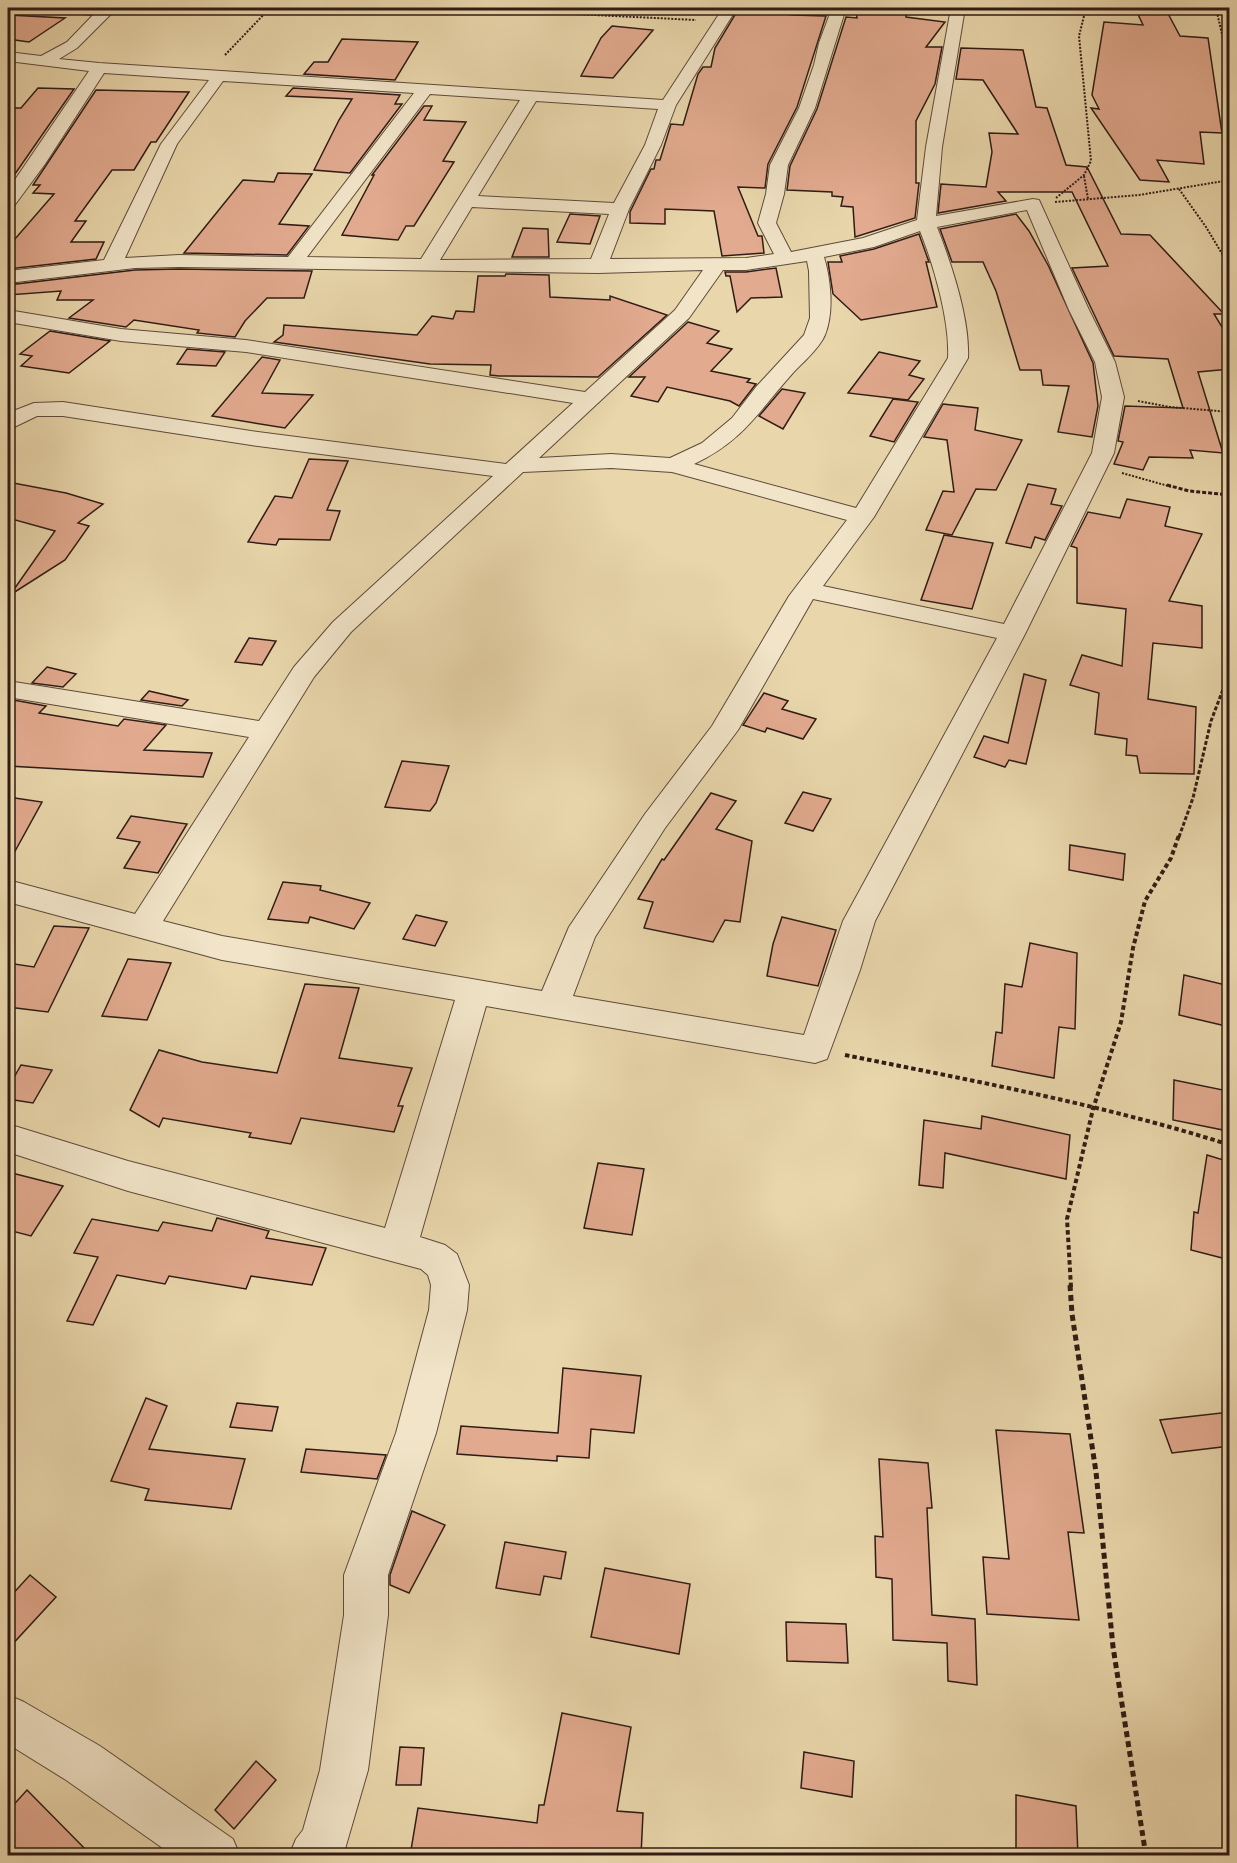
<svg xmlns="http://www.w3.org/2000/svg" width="1237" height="1863" font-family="'Libre Caslon Text',serif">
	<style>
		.building { fill: #e2aa8f; stroke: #2f1c15; stroke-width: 1.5 }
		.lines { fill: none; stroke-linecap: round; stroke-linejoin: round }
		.street-casing { stroke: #5e4a3a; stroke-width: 2 }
		.path-far3 { stroke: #2f1c15; stroke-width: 2; stroke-dasharray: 2 1.5; stroke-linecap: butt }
		.path-far2 { stroke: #2f1c15; stroke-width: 3; stroke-dasharray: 4 2; stroke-linecap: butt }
		.path-far1 { stroke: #2f1c15; stroke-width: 4; stroke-dasharray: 4.5 3; stroke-linecap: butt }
		.path { stroke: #2f1c15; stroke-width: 5; stroke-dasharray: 6 4; stroke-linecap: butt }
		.street { fill: #f1e4c8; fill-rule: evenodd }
	</style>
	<rect width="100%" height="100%" fill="#e9d6ab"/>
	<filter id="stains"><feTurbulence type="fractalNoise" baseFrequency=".00333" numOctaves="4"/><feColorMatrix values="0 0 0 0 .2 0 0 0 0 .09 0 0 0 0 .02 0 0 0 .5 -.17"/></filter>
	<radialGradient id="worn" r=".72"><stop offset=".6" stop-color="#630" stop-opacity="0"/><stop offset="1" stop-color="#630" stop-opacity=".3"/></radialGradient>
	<!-- building -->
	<g class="building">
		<polygon points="739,8 793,15 826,16 797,107 768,164 765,188 738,187 758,236 762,236 764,253 722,256 714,211 665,209 665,224 630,223 630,212 651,169 654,169 656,160 660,160 671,124 683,125 698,74 703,67 711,67 715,48"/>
		<polygon points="855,8 881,8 882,13 906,14 906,17 945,22 926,47 942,47 935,84 916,121 916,183 919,183 915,218 855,237 853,207 841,206 843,197 832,196 832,192 787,190 790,166 817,109 846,17 857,18"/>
		<polygon points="1135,8 1165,8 1180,36 1208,38 1222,133 1200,132 1204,164 1157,160 1169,182 1140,180 1091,108 1099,109 1092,95 1104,22 1143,25"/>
		<polygon points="8,15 65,18 29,42 8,39"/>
		<polygon points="612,26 653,30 613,78 581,76 601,38"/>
		<polygon points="342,39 418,42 395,80 304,74 314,62 328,62"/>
		<polygon points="961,48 1023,50 1036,107 1047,108 1066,165 1087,167 1121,234 1150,235 1224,314 1214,314 1230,340 1230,369 1198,372 1223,453 1190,450 1193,458 1149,457 1143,470 1114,464 1123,442 1118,441 1125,406 1183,408 1168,359 1114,356 1072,268 1108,266 1072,192 998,192 1006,201 938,213 941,184 986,187 992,152 989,133 1018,134 983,80 956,79"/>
		<polygon points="38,88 74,89 8,184 8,108 21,108"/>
		<polygon points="293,88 400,95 395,104 402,104 350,173 314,170 339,120 352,99 286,96"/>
		<polygon points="96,90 189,92 156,142 151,142 134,170 112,170 75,221 86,221 71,242 104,242 96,259 8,269 8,247 54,194 33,193 40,185 33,185"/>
		<polygon points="424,106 432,106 424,120 466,122 443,161 454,162 414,226 406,226 398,240 342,235 374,175 372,175"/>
		<polygon points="278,173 312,174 279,224 309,226 287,255 184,253 243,180 274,182"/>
		<polygon points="570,214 600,216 590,244 557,242"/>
		<polygon points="1016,214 1029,231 1048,265 1093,363 1098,406 1092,437 1058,432 1069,386 1043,385 1041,370 1020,370 996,291 983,262 952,262 940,229"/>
		<polygon points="523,228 548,229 549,257 512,257"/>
		<polygon points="919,234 929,262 926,262 937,307 861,320 833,294 828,262 842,262 840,256 874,249"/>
		<polygon points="776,268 782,297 751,298 737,312 730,276 726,276 725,272 746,272"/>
		<polygon points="179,269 312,271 304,298 267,298 245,321 235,337 197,333 199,330 134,320 126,327 69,318 93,300 57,300 61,291 8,295 8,285 135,270"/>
		<polygon points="506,274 549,275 550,297 610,300 610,296 667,315 598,377 499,376 490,375 491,365 430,364 274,342 283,335 284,325 417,335 432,316 453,319 456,311 474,312 478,276 505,276"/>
		<polygon points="688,322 719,331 707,343 732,349 711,371 750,379 747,382 756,384 739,406 730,401 667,387 658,402 631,396 645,377 629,377"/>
		<polygon points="50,331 110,341 69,373 21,366 32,356 20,354"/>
		<polygon points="187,349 225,352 216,366 177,364"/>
		<polygon points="879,352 920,361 909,375 924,379 908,400 848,393"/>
		<polygon points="262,357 280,360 262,393 313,395 285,428 212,416"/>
		<polygon points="782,389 805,393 783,429 759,416"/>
		<polygon points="893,399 918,402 894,442 870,436"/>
		<polygon points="943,404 978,408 975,430 1022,440 996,490 976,489 952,535 926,530 943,491 954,492 947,440 924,437"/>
		<polygon points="309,459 348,461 327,510 340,511 330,540 279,539 276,545 248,542 275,496 292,498"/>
		<polygon points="8,482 66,493 103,504 78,523 89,526 65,560 10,595 55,531 8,518"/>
		<polygon points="1028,484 1056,489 1051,504 1062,506 1045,540 1035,537 1031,548 1006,543"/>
		<polygon points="1127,499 1170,507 1165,526 1202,534 1169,601 1202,606 1202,648 1153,643 1148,699 1196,707 1194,774 1140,773 1137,756 1126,755 1127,739 1095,734 1099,693 1070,685 1082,655 1122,666 1126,609 1077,603 1077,548 1071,546 1088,512 1120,518"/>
		<polygon points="944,535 993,543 972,609 921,600"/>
		<polygon points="249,638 276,641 262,665 235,662"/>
		<polygon points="47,667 76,674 63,687 32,683"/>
		<polygon points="1024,674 1046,680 1026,764 1009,760 1005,767 974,757 984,736 1008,743"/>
		<polygon points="149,691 188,700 182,706 141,700"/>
		<polygon points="764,693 788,701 782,709 816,719 803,739 767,728 765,732 743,725"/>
		<polygon points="8,699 46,706 39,713 118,726 124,719 166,725 144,750 212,753 203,777 8,766"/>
		<polygon points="402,761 449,766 436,803 430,811 385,807"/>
		<polygon points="803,792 831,799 813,831 785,823"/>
		<polygon points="711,793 736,801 716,829 752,841 740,922 725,920 713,942 644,928 653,902 638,899 662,859 664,860"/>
		<polygon points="8,797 42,802 8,864"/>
		<polygon points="131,816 187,824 158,873 124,868 140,842 117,838"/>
		<polygon points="1070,845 1125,854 1123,880 1069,870"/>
		<polygon points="283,882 321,886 320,890 370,903 354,929 310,917 308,923 268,919"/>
		<polygon points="416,915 447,922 435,946 403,939"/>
		<polygon points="782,917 836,930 818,986 767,976 773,944"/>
		<polygon points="54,926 89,928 48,1012 8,1007 8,963 34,967"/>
		<polygon points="1030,943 1077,953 1075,1029 1059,1027 1054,1078 992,1066 996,1032 1002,1033 1005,984 1022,987"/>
		<polygon points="128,959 171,963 147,1020 102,1016"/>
		<polygon points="1184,975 1230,986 1230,1027 1179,1015"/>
		<polygon points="305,984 359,988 339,1058 412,1068 398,1106 403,1106 394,1132 301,1118 291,1144 249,1137 251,1133 163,1118 159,1127 130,1110 159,1050 202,1062 277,1073"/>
		<polygon points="21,1065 52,1070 33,1103 8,1099 8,1088"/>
		<polygon points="1174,1080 1228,1091 1228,1131 1173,1120"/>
		<polygon points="982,1116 1070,1135 1066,1179 945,1153 943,1188 919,1185 924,1120 981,1129"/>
		<polygon points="1207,1155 1230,1162 1230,1260 1191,1250 1194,1212 1198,1213"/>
		<polygon points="598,1163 644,1169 632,1235 584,1228"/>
		<polygon points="8,1172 63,1186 31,1236 8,1230"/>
		<polygon points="217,1218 269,1231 266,1238 326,1248 312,1285 251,1276 246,1289 169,1276 165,1284 117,1275 93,1325 67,1321 98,1257 74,1253 92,1219 158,1231 163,1222 212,1231"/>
		<polygon points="563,1368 641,1376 634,1433 591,1429 589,1458 557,1456 557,1461 457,1454 461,1426 558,1433"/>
		<polygon points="146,1398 167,1406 149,1449 245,1459 231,1509 145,1500 149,1489 111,1481"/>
		<polygon points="237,1403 278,1407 272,1431 230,1427"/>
		<polygon points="1230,1412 1230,1446 1172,1453 1160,1420"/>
		<polygon points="996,1430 1070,1434 1084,1533 1068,1532 1079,1620 987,1614 983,1557 1009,1559"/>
		<polygon points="306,1449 386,1455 377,1479 301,1472"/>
		<polygon points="879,1459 928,1463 932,1508 927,1508 932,1615 975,1619 977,1685 948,1681 947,1643 893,1640 892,1579 876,1577 875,1536 883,1537"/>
		<polygon points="412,1511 445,1525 409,1593 390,1585 390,1575"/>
		<polygon points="505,1542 566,1552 561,1579 544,1576 540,1595 496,1588"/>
		<polygon points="605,1568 690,1584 679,1654 591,1637"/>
		<polygon points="30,1575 56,1597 8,1649 8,1599"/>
		<polygon points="786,1622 846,1624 848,1663 787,1661"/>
		<polygon points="562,1713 631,1727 617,1811 643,1813 641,1856 410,1856 418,1808 537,1823 539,1805 544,1805"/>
		<polygon points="400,1747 424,1748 421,1785 396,1785"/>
		<polygon points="804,1752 854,1761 852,1797 801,1788"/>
		<polygon points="256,1761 276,1780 234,1829 215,1810"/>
		<polygon points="27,1790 92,1856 8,1856 8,1811"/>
		<polygon points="1016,1795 1076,1806 1078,1856 1016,1856"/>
	</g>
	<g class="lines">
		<defs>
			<g id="street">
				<path d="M 55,8 L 117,8 L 77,48 L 59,59 L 99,63 L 663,100 L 723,8 L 737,8 L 676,105 L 661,145 L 629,209 L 610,259 L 746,258 L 774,254 L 758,223 L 766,194 L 770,165 L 799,108 L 814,65 L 819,43 L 832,8 L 846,8 L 815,108 L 788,165 L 784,194 L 776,223 L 791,252 L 863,238 L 917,220 L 926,147 L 951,8 L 965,8 L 942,147 L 936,216 L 1033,199 L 1039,200 L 1089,310 L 1115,362 L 1124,397 L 1114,453 L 1025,634 L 875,921 L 860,970 L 827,1059 L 815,1063 L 486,1006 L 420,1237 L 445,1245 L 457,1254 L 469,1285 L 467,1310 L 436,1433 L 388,1575 L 388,1615 L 368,1770 L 343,1856 L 289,1856 L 296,1839 L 303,1830 L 320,1770 L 344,1615 L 344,1575 L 396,1433 L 429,1310 L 431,1285 L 428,1275 L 421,1269 L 128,1191 L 8,1152 L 8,1124 L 128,1161 L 385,1228 L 455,1000 L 222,960 L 8,902 L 8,880 L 135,914 L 249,737 L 8,697 L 8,681 L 259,721 L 294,667 L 333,622 L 493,476 L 251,445 L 63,416 L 37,416 L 8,430 L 8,413 L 34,403 L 63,402 L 251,431 L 506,464 L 573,403 L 246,352 L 121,341 L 8,322 L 8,310 L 121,329 L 246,340 L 585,392 L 675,310 L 703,270 L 598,273 L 179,267 L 135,268 L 8,283 L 8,271 L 104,260 L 161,144 L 209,80 L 104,73 L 45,164 L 14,206 L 8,207 L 8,190 L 89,71 L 8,61 L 8,52 L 41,56 L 67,42 L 93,15 L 62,12 ZM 223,81 L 414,93 L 288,257 L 179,255 L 125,258 L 177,144 ZM 430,94 L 520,100 L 421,259 L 307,257 ZM 536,101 L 658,109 L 645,145 L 614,203 L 478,196 ZM 472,207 L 609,214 L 591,259 L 440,260 ZM 1027,210 L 1069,310 L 1095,362 L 1102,397 L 1092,453 L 1004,624 L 823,586 L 874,517 L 968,358 C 970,319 951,263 937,227 ZM 920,231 C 934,266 950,321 948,358 L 856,508 L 694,464 C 743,441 758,412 792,374 C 802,363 819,349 825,335 C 834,312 831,280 824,257 L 874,247 ZM 807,261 L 809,271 L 810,318 L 804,335 L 756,387 L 732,418 L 702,443 L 670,458 L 611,454 L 539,458 L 689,318 L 723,270 L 746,270 ZM 611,468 L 672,472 L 847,520 L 789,596 L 712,726 L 645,814 L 569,927 L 542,991 L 222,936 L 163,921 L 314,677 L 351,632 L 523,472 ZM 813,599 L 997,638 L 843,921 L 804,1035 L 573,996 L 595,937 L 665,828 L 738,730 Z"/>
				<polygon points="8,1695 24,1702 100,1746 233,1839 240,1856 174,1856 66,1780 8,1744"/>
			</g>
		</defs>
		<!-- street casing -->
		<use href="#street" class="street-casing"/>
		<!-- path-far3 -->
		<g class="path-far3">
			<polyline points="451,8 696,20"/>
			<polyline points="1216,8 1230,69"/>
			<polyline points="225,55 270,8"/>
			<polyline points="1084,176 1088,199"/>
			<polyline points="1179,189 1206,227 1230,267"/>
			<polyline points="1056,198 1084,175 1091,161 1079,36 1086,8"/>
			<polyline points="1055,202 1139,195 1230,180"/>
			<polyline points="1138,401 1170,407 1230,412"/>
			<polyline points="1122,473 1172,487"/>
		</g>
		<!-- path-far2 -->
		<g class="path-far2">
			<polyline points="1167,485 1189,491 1230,495"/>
			<polyline points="1179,837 1193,798 1211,721 1230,671"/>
		</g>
		<!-- path-far1 -->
		<g class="path-far1">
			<path d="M 845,1055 C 974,1081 1105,1105 1230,1145"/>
			<polyline points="1071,1287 1067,1219 1093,1109 1121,1022 1133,948 1145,901 1171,858 1179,835"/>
		</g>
		<!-- path -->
		<polyline class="path" points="1070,1285 1072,1314 1096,1472 1113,1647 1146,1856"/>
		<!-- street -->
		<use href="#street" class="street"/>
	</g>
	<!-- margin -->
	<rect width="1237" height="1863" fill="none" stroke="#e9d6ab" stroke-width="30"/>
	<rect x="9" y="9" width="1219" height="1845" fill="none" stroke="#2f1c15" stroke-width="3"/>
	<rect x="15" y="15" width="1207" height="1833" fill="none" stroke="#2f1c15" stroke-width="1.5"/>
	<rect width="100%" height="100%" filter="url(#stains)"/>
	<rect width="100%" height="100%" fill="url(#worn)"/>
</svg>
